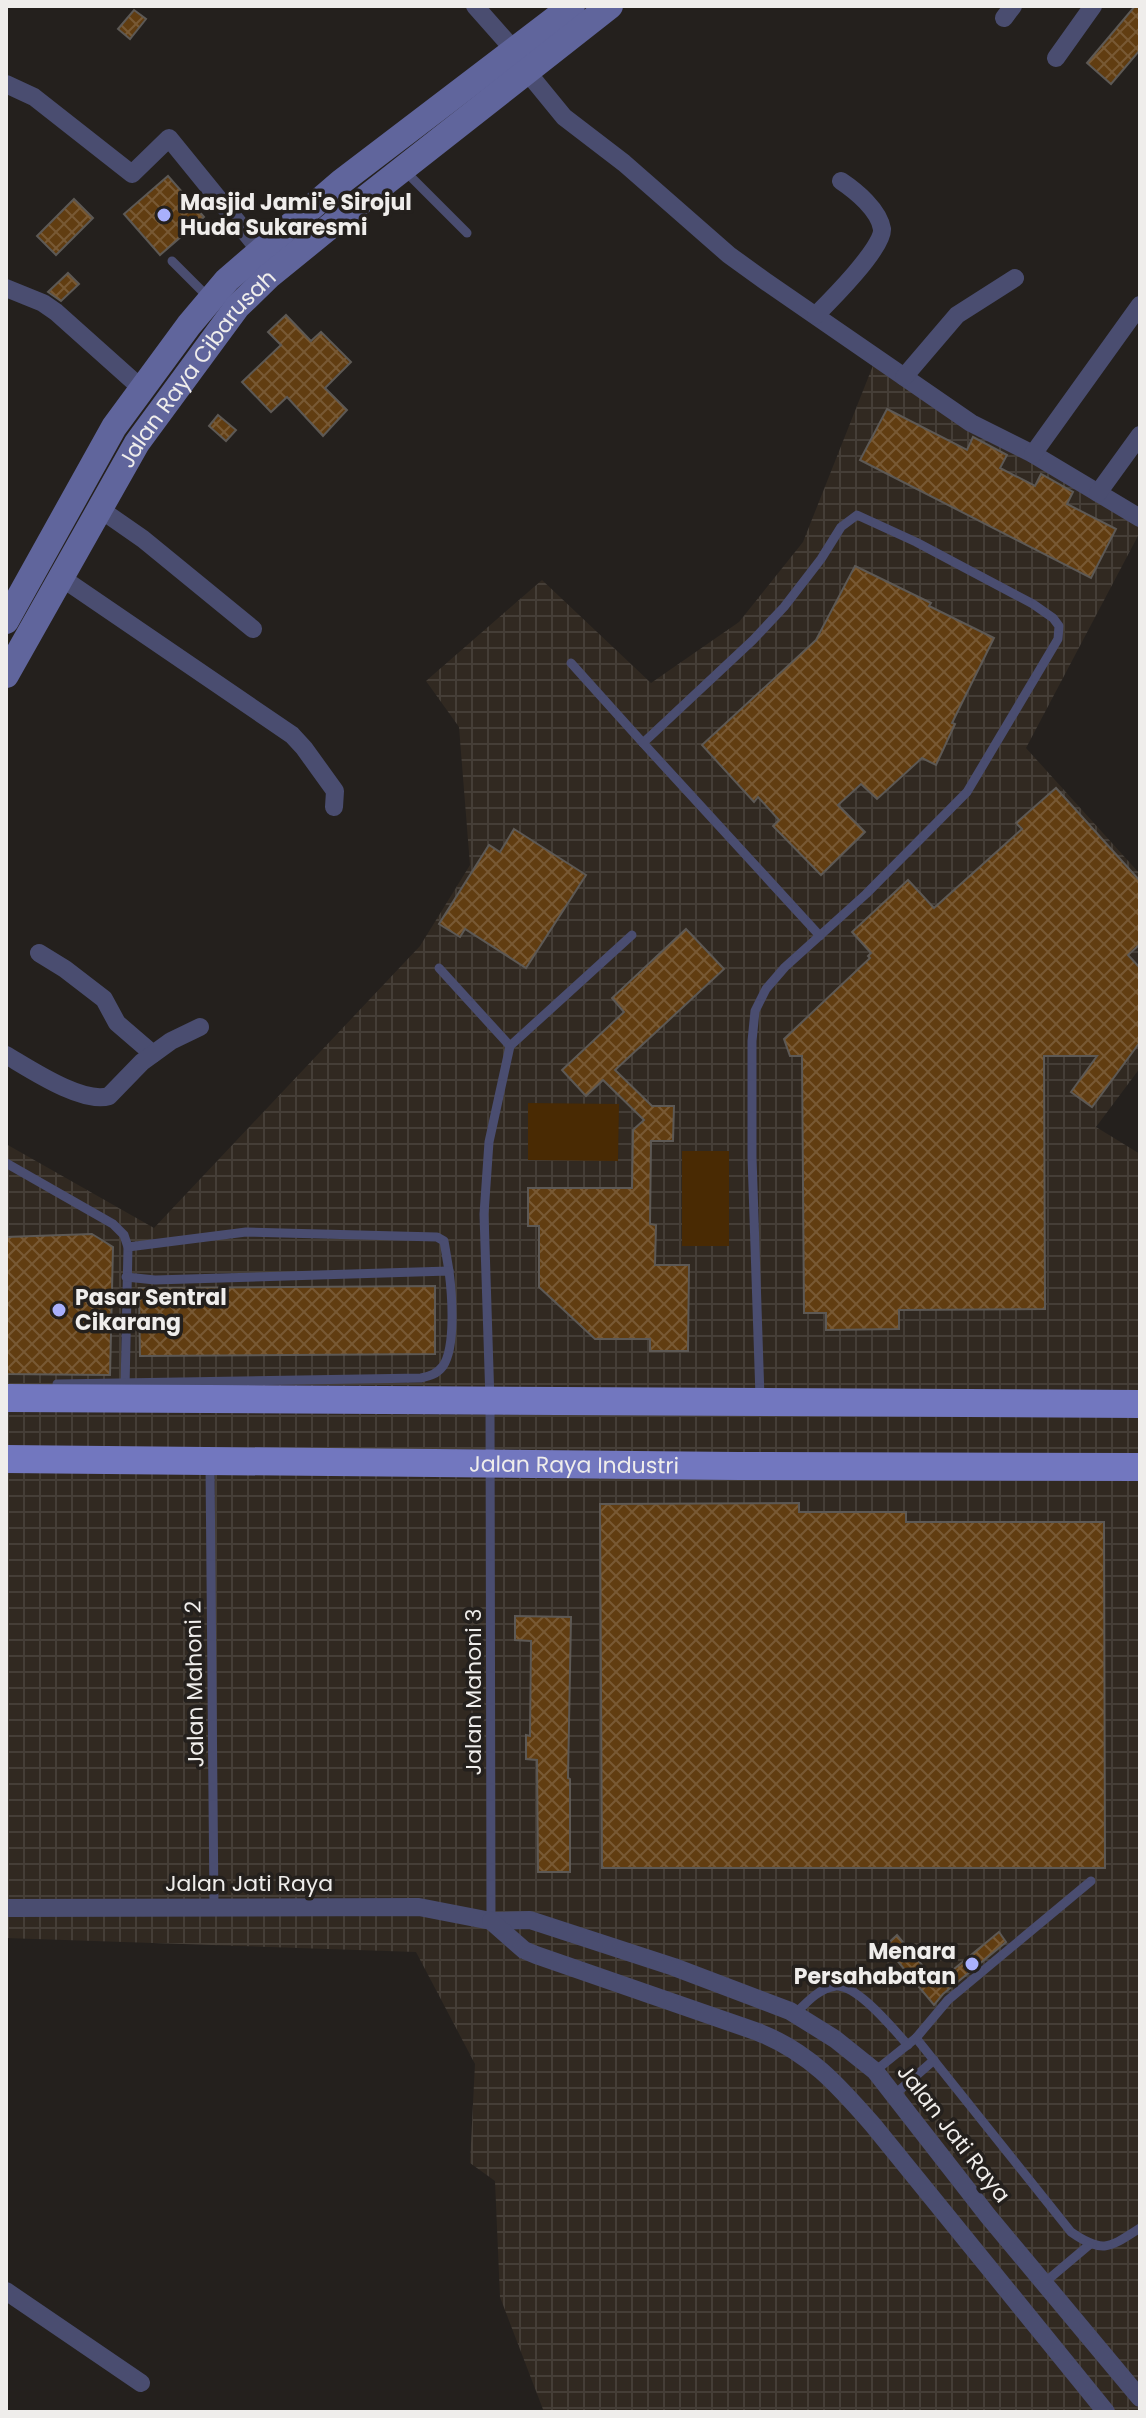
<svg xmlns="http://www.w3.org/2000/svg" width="1146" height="2418" font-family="Poppins,sans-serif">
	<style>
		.industrial { fill: url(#industrial-grid) }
		.green { fill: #492a03 }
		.building { fill: url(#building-cross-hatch); stroke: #5d5955; stroke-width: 2 }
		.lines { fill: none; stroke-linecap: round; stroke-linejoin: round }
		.lane { stroke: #4a4d70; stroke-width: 9 }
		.street { stroke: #4a4d70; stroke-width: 18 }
		.secondary { stroke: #60659c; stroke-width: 26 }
		.primary { stroke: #7277bf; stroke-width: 28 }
		.poi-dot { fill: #a9b0fc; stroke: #24201d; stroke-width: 3 }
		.labels { text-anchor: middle; stroke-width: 7; stroke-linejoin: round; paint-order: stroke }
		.poi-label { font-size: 22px; font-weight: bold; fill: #efedeb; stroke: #24201d; text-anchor: start }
		.street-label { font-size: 22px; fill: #efedeb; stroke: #24201d }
	</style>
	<defs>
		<pattern id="industrial-grid" width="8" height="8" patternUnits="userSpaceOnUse" patternTransform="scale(2)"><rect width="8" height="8" fill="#312921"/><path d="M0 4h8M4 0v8" fill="none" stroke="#453e37"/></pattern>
		<pattern id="building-cross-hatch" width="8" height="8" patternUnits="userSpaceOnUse" patternTransform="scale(2)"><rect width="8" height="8" fill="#613d11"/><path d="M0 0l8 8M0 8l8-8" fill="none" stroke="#785934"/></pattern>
	</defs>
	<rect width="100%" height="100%" fill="#24201d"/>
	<!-- industrial -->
	<polygon class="industrial" points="874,363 1140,521 1140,532 1026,748 1140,874 1140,1068 1096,1127 1140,1154 1140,2412 544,2412 500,2297 495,2181 470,2163 475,2064 416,1952 6,1938 6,1144 154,1228 420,946 470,865 459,727 426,681 542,580 651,683 739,622 803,542"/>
	<!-- green -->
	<g class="green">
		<polygon points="528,1103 619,1104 618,1161 528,1160"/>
		<rect x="682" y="1151" width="47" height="95"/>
	</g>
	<!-- building -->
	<g class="building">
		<polygon points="1135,6 1140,6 1140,50 1111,84 1087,63"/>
		<polygon points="134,10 146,19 130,39 118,29"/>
		<polygon points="168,176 204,217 160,255 124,214"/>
		<polygon points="74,199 93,218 56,255 37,236"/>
		<polygon points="68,273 79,284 61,301 48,292"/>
		<polygon points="286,315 311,341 321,332 351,362 325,388 347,410 323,436 287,397 271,412 242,382 281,345 268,332"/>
		<polygon points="887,409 967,450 973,437 1007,455 1000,468 1035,486 1041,474 1073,492 1067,504 1116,529 1091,578 860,460"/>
		<polygon points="218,415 236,430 226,441 209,426"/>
		<polygon points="855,566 931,603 929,606 994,638 952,723 955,724 936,765 922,758 877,799 861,784 838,805 865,832 821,875 773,826 779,820 758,797 754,802 702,745 816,640"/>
		<polygon points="1056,788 1140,881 1140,944 1128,955 1140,968 1140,1042 1092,1107 1071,1092 1097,1056 1044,1056 1045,1309 899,1310 899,1329 826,1330 826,1313 804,1313 802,1056 790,1056 784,1039 870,958 868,956 871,953 852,932 908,880 934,908 1022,829 1016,823"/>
		<polygon points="514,829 586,875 526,968 465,929 460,937 439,924 489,845 500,852"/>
		<polygon points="686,929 724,969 615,1070 652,1106 674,1106 673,1141 651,1141 650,1224 656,1225 655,1265 689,1265 688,1351 650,1351 650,1339 595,1339 539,1287 539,1226 528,1226 528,1188 632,1188 633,1130 644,1120 603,1080 586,1096 562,1070 624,1012 612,998"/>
		<polygon points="92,1234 113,1247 110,1375 6,1374 6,1237"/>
		<polygon points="435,1286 435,1354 140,1356 139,1288"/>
		<polygon points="799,1503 799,1512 906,1512 906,1522 1104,1522 1105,1868 602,1868 600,1504"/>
		<polygon points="515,1616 571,1617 568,1778 570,1779 570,1872 538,1872 537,1760 526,1759 526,1735 530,1736 531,1641 515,1640"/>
		<polygon points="999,1932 1006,1942 943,1994 934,2005 885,1946 897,1935 937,1983"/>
	</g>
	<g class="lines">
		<!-- lane -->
		<g class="lane">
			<polyline points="405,171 467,233"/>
			<polyline points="172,261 209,298"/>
			<polyline points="571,663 643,743"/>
			<polyline points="439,968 510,1046"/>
			<polyline points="6,1163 113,1224 124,1235 128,1247 125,1388"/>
			<polyline points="128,1247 246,1232 437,1237 444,1241 449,1271"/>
			<path d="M 57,1384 L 421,1378 C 430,1376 437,1374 443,1366 C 456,1347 452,1294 449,1271 L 155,1280 L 126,1277"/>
			<polyline points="760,1397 752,1157 752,1041 755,1011 766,989 785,967 866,894 967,792 1058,639 1059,626 1053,618 1033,604 916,542 857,515 841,527 821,559 784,607 753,640 643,743 820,936"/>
			<polyline points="210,1464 214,1908"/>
			<polyline points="491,1921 490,1401 484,1214 489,1142 510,1046 632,935"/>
			<path d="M 795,2014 C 806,2003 819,1988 836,1986 C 858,1985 893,2029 908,2045"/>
			<path d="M 916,2038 L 1071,2232 C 1103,2254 1109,2248 1140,2228"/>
			<polyline points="875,2071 916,2038 948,2000 1091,1881"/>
			<polyline points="894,2095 934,2060"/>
			<polyline points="1044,2283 1089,2245"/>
		</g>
		<!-- street -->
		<g class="street">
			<polyline points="475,6 514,50"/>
			<polyline points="1004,18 1013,6"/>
			<polyline points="1056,58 1093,6"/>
			<polyline points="528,73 564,117 624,163 729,255 765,281 971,423 1033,454 1140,518"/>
			<polyline points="6,84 34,97 132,174 169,138 260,250"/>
			<polyline points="6,288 43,303 56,312 141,388"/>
			<path d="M 816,315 C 830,301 884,247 882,229 C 879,210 856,191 841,181"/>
			<polyline points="904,377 957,315 1015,278"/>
			<polyline points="1033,454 1140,305"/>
			<polyline points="1098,493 1140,435"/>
			<polyline points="100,509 143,539 253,629"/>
			<polyline points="62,578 292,735 304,748 335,791 334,807"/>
			<polyline points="39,953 65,969 104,999 117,1023 153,1054"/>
			<path d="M 6,1055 C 30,1069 82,1104 109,1096 L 142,1062 L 171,1041 L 200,1027"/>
			<polyline points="6,1908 419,1907 491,1921 530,1920 674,1967 790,2011 835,2039 875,2071 988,2216 1140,2398"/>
			<path d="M 491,1921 L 524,1950 L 536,1955 L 758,2032 C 809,2052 838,2085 873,2125 L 1106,2412"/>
			<polyline points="6,2291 141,2383"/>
		</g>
		<!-- secondary -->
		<g class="secondary">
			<polyline points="6,621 114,427 189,325 227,280 341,182 572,6"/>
			<path id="s1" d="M 6,675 L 137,443 L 237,307 L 269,276 L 339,219 L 610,6"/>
		</g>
		<!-- primary -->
		<g class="primary">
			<polyline points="6,1398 1140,1404"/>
			<path id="s2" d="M 6,1459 L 738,1466 L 1140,1467"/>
		</g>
	</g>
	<!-- markers -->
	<g class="poi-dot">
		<circle cx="164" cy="215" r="8"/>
		<circle cx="59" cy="1310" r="8"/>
		<circle cx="972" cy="1964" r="8"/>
	</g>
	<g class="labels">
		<!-- poi labels -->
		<g class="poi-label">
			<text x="180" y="210">Masjid Jami'e Sirojul<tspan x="180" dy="25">Huda Sukaresmi</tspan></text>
			<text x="75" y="1305">Pasar Sentral<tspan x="75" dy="25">Cikarang</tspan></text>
			<text x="956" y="1959" text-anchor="end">Menara<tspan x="956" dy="25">Persahabatan</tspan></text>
		</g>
		<!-- street labels -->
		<g class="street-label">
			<text dy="8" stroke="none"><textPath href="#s1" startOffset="362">Jalan Raya Cibarusah</textPath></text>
			<text dy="8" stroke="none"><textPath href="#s2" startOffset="568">Jalan Raya Industri</textPath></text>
			<text transform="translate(194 1684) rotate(-91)" y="8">Jalan Mahoni 2</text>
			<text transform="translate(473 1692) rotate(-90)" y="8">Jalan Mahoni 3</text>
			<text x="249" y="1891">Jalan Jati Raya</text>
			<text transform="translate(954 2133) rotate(52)" y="8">Jalan Jati Raya</text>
		</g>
	</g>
	<!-- border -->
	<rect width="1146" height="2418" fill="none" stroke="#efedeb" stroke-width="16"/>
</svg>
